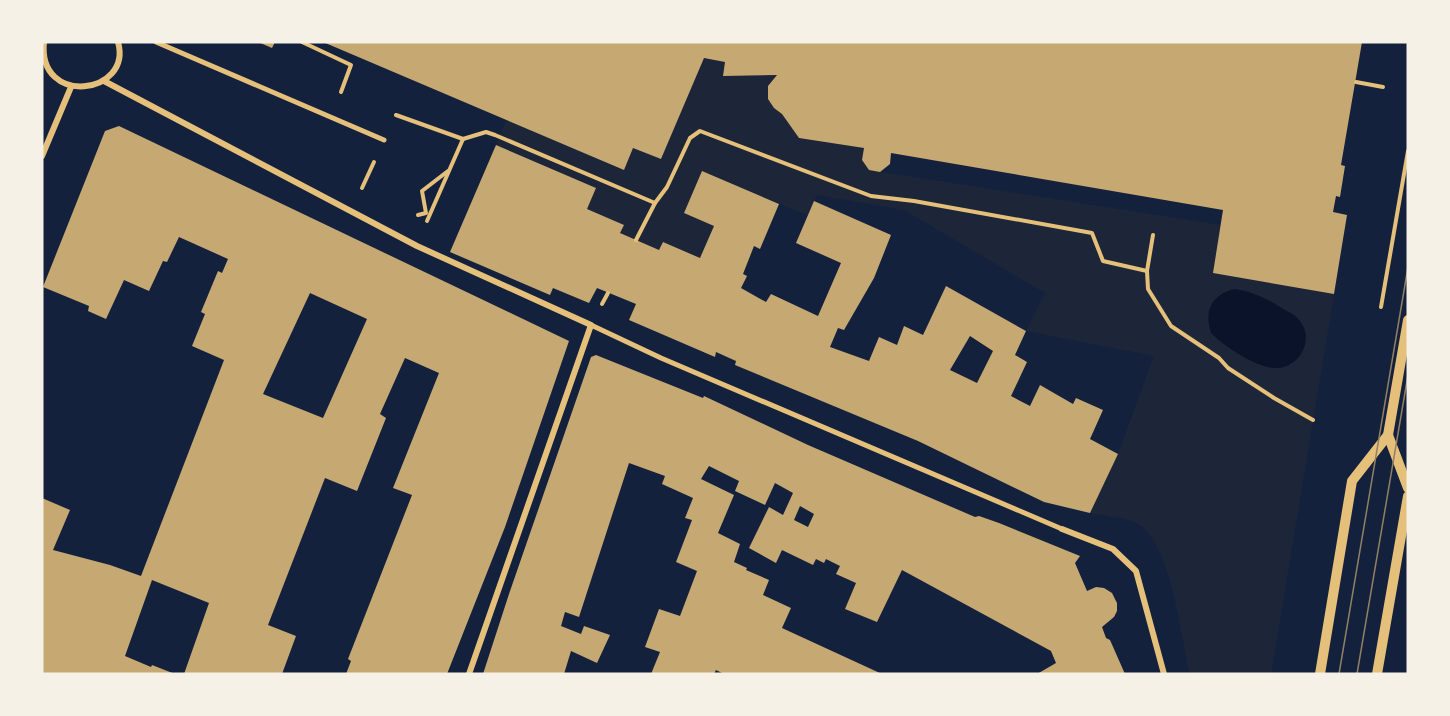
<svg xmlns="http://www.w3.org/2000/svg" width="1450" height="716" font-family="Montserrat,sans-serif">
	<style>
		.green { fill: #1d2539 }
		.water { fill: #0b132b }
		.building { fill: #c6a872; fill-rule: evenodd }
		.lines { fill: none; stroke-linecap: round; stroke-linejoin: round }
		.path { stroke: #e5c07b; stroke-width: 4 }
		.pedestrian { stroke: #e5c07b; stroke-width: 5 }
		.minor { stroke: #e5c07b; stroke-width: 6 }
		.tertiary { stroke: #e5c07b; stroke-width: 10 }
		.tram { stroke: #918062; stroke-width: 1.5 }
	</style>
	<rect width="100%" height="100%" fill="#14213d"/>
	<!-- green -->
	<path class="green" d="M 704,58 L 725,62 L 723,76 L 777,75 L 768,86 L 768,99 L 774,108 L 782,114 L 799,138 L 864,148 L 862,160 L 869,170 L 1221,225 L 1214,273 L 1334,294 L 1271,674 L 1190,674 C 1181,639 1171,539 1136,523 C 1123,517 1105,516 1090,513 L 1118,454 L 1154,356 L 1026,331 L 1045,293 L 904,210 L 817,195 L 807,215 L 702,171 L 684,213 L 714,226 L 700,258 L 663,242 L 659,250 L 620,233 L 624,225 L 587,209 L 596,188 L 496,145 L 506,120 L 624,169 L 633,148 L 661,159 Z"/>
	<!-- water -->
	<path class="water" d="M 1234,289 C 1250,291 1267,298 1280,307 C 1286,311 1295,314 1299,320 C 1316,339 1299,370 1274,368 C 1255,367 1224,346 1211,333 C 1204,311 1211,295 1234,289 Z"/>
	<!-- building -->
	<g class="building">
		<polygon points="258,42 275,42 272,48"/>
		<polygon points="323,42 1362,42 1341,165 1345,166 1340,197 1336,196 1333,212 1347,215 1334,294 1213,273 1223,210 891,153 890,164 880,172 869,170 862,160 864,148 799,138 782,114 774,108 768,99 768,86 777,75 723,76 725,62 704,58 661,159 633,148 624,170"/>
		<path d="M 119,126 L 569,341 L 505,527 L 447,674 L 346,674 L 351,661 L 348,659 L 412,495 L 393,488 L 439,373 L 405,358 L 380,414 L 386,418 L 357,491 L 325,478 L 268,625 L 296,636 L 282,674 L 184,674 L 209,603 L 152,580 L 125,656 L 151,667 L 152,665 L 175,674 L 42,674 L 42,498 L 70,510 L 53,550 L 110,565 L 141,576 L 224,360 L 192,346 L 205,314 L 201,312 L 218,271 L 222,273 L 228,259 L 179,237 L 167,262 L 163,261 L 149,291 L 124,280 L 106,319 L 88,311 L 89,306 L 43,287 L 105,131 ZM 310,293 L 367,319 L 323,418 L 263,394 Z"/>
		<path d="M 496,145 L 596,188 L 587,209 L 624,225 L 620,233 L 659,250 L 663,242 L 700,258 L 714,226 L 684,213 L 702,171 L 779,204 L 760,249 L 754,246 L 743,274 L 747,276 L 741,288 L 766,302 L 771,294 L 818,316 L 841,263 L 796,243 L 814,201 L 891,235 L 874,278 L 844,330 L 838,328 L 830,347 L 869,361 L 879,337 L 897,345 L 904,326 L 923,335 L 946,286 L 1026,331 L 1015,355 L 1027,362 L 1011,396 L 1030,406 L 1040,385 L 1073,404 L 1076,398 L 1103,410 L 1090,439 L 1118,454 L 1090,513 L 1044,502 L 918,441 L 735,365 L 736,361 L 716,352 L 715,357 L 629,320 L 636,304 L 597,288 L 589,303 L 553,288 L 550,295 L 450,252 ZM 970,336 L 993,351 L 977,383 L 950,370 Z"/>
		<path d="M 596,355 L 703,398 L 704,396 L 808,445 L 975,517 L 979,516 L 999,523 L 1080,556 L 1075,563 L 1087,591 L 1096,587 L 1104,588 L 1112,593 L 1117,603 L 1117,611 L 1114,617 L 1102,627 L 1106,638 L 1110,640 L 1125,674 L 1037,674 L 1056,663 L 1051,651 L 902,570 L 877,622 L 845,609 L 856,583 L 836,574 L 840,566 L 826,559 L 824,563 L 816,559 L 813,565 L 782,550 L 776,563 L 749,548 L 769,507 L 783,515 L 793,493 L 775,483 L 765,505 L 735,491 L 739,481 L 709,466 L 701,479 L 734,495 L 718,533 L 740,544 L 734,562 L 747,568 L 746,570 L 769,580 L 763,595 L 791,608 L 782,628 L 882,674 L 724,674 L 716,670 L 714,674 L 651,674 L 660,652 L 645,647 L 659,609 L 680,616 L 697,571 L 676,562 L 692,520 L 685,518 L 693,498 L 662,484 L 665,476 L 629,463 L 579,617 L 565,612 L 561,626 L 581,634 L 584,626 L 610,635 L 597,663 L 571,651 L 564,674 L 483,674 L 509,594 L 591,357 ZM 800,506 L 814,514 L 808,527 L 794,520 Z"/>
	</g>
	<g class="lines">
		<!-- path -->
		<g class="path">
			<polyline points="302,42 351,65 341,92"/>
			<polyline points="1356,82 1383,87"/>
			<polyline points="396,115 463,139 486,132 495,135 655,203"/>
			<polyline points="362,188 374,162"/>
			<polyline points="418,215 426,213 422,191 448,171"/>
			<polyline points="427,221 463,139"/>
			<polyline points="636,240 655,203 667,187 690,138 700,131 871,196 914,201 1092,233 1103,261 1147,271 1148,289 1171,326 1219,358 1228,368 1274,398 1313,420"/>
			<polyline points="1147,271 1153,235"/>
			<polyline points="602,304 608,293"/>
			<polyline points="1381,307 1408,151"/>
		</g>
		<!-- pedestrian -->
		<g class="pedestrian">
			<polyline points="156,42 384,140"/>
			<polyline points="591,325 661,358 1062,529"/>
		</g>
		<!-- minor -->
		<g class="minor">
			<path d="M 44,42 C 37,107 133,95 118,42"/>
			<polyline points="104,81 417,246 591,325 469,674"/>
			<polyline points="42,156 71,87"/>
			<polyline points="1062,529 1113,549 1136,571 1164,674"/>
		</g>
		<!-- tertiary -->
		<g class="tertiary">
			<polyline points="1388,435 1408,488"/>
			<polyline points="1320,674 1352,481 1388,435 1408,320"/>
			<polyline points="1377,674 1408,496"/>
		</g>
		<!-- tram -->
		<g class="tram">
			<polyline points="1339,674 1408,267"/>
			<polyline points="1357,674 1408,375"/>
		</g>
	</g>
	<!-- border -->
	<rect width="1450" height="716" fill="none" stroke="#f6f1e7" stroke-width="87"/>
</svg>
